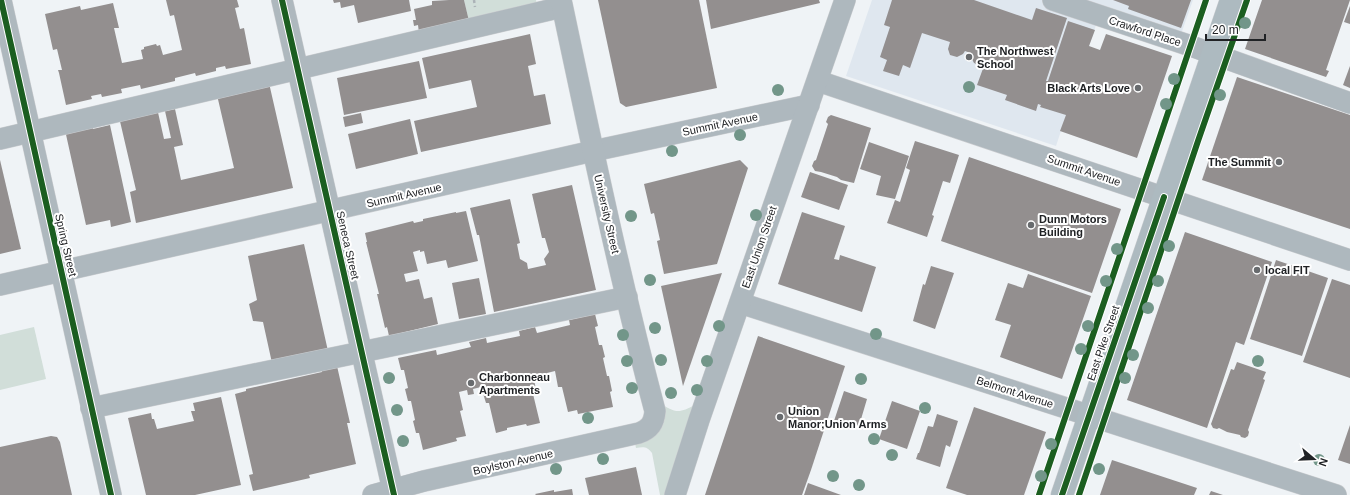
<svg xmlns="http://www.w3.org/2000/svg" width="1350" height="495" font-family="Helvetica,sans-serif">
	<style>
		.built { fill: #dfe7ef }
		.green { fill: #d1ded9 }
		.building { fill: #938f8f }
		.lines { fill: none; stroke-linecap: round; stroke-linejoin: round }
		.minor-casing { stroke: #cbcdd0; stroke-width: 22 }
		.major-casing { stroke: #cbcdd0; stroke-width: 23 }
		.path { stroke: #abb2b7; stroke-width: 2.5; stroke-dasharray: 3 3; stroke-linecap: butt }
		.minor { stroke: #aeb8be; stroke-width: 21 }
		.major { stroke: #adbac0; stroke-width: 22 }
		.cycleway-casing { stroke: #fff; stroke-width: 8 }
		.cycleway { stroke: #1b5e20; stroke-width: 6 }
		.tree { fill: #729689 }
		.poi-dot { fill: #686b6e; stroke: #fff; stroke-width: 1.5 }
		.labels { text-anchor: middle; stroke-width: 4; stroke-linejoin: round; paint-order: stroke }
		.street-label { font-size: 11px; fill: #202225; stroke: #fff }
		.poi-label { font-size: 11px; font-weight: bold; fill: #202225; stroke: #fff; text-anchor: start }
	</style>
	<rect width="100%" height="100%" fill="#eff3f6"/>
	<!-- built -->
	<polygon class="built" points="872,0 1193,0 1180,37 1101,10 1056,146 846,76"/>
	<!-- green -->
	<g class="green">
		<polygon points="464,0 536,0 537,6 469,21"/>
		<polygon points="34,327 46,379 0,390 0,335"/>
		<path d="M 663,405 C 677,414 681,412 695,405 L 664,495 L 660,495 L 652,453 C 647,446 643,447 636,448 L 635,443 C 656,435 669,431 663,405 Z"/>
	</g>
	<!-- building -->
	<g class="building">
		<polygon points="166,0 237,0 239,7 235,8 240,29 244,28 251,64 226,69 225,66 216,68 216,71 196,76 195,73 175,78 175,81 141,89 140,85 121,89 122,93 102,97 101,94 91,96 92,99 66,105 59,73 58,70 62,70 57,49 53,50 45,14 80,6 81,10 113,3 119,28 114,28 122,63 143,59 141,50 144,49 144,47 156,44 157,46 160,45 163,55 182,50 174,15 170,16"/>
		<polygon points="333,0 409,0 411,11 358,23 354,5 341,8 340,2 334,3"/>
		<polygon points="449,0 464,0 469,21 419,33 418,25 414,26 413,20 416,20 414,9 432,5 432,1"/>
		<polygon points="598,0 699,0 717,88 626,107 620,103"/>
		<polygon points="706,0 819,0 820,3 711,29"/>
		<polygon points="892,0 974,0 1032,20 1036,8 1067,18 1046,81 1048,81 1068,21 1095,30 1089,46 1100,50 1106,34 1172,56 1137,158 1060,131 1066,115 1040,107 1041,105 1038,104 1036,111 1005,100 1007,95 977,85 985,63 981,66 974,63 971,57 973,54 965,51 963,54 957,57 950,55 948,49 950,42 922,33 910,68 903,65 899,76 883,71 887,60 880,57 890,27 884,25"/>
		<polygon points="1113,0 1191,0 1181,28 1128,9 1129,6"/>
		<polygon points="1262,0 1350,0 1326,70 1329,71 1326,77 1245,49"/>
		<polygon points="1350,6 1350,24 1344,22"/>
		<polygon points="530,34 536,64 528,66 534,96 545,94 551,124 421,152 414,121 477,107 471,80 429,89 422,58"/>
		<polygon points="419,61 427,98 344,115 337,78"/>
		<polygon points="1350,66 1350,88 1343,85"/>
		<polygon points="1237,77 1350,115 1350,229 1202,180"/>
		<polygon points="269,83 293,188 136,223 130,192 136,190 119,117 157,108 164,139 171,138 165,111 175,109 183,145 174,147 181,180 234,168 217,95"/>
		<polygon points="361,113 363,123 345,127 343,117"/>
		<polygon points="831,115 871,128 854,183 841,180 837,177 821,172 815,171 812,166 814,161 816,160 828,124 826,122 828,117"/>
		<polygon points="410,119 418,154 356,169 348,134"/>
		<polygon points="92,124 93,129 110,125 131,222 111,227 110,220 86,225 65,130"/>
		<polygon points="915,141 959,155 950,183 943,181 932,215 934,216 927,237 887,223 895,200 900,202 910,170 906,168"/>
		<polygon points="869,142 909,156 895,199 876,195 881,176 860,169"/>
		<polygon points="969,157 1121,209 1092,293 941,241"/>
		<polygon points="0,160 21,249 0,254"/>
		<polygon points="740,160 748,168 717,264 664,274 657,241 660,240 654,213 651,214 644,184"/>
		<polygon points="810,172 848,185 839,210 801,197"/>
		<polygon points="572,185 596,290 494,312 479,235 477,235 470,208 510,199 520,243 517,244 520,259 527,263 528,269 546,265 544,259 549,252 545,238 542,238 532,194"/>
		<polygon points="466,211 478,261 448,268 446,260 427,264 424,251 420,252 420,250 413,252 418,271 404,274 406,282 419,279 424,299 432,297 438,324 389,336 387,327 385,328 377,294 379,294 366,242 367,242 365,233 413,221 414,223 423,221 423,219 456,212 456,213"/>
		<polygon points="802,212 845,226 834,259 839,260 840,255 876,267 862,312 778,284"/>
		<polygon points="1185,232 1272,262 1244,345 1236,342 1207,428 1127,400"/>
		<polygon points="304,244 328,351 272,363 263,322 253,321 249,304 257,300 248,256"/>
		<polygon points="1276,260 1328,278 1302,356 1250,339"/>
		<polygon points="931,266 954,273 935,329 913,321 923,284 925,285"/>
		<polygon points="722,273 683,386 661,286"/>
		<polygon points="1028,274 1091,296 1062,379 1000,357 1011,325 995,320 1008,283 1023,288"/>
		<polygon points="479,278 486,314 459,319 452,283"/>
		<polygon points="1332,279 1350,285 1350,378 1303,362"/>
		<polygon points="595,314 598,326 595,327 599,345 602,345 605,357 603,358 607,376 609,376 612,391 610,392 613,407 578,414 577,410 568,412 562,387 558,387 555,371 547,373 548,378 542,379 540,374 533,376 537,393 533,394 540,423 527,426 526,424 507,428 507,430 496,433 489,403 486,403 481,387 473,389 474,394 468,395 467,390 459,392 463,410 460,411 466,436 456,438 457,441 423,450 419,433 416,433 413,421 415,420 411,401 408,401 405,389 408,388 404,370 401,370 398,358 436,350 437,355 471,347 469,342 486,338 487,343 520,336 519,331 535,327 537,333 570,325 569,320"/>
		<polygon points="758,336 845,366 811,470 802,495 705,495"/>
		<polygon points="1237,362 1266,372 1263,379 1265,380 1248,430 1249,432 1248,436 1245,438 1241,437 1240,435 1227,432 1219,428 1217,429 1213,428 1211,424 1231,369 1234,370"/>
		<polygon points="337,366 350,423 347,423 356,464 309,475 310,478 253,491 249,475 253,474 235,394 246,391 246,389 322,372 321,369"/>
		<polygon points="844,391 867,399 859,426 853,424 851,430 833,424"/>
		<polygon points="221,397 241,485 195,495 146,495 128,418 151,413 152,419 154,419 157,429 194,421 191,411 195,411 193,403"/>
		<polygon points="892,401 920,411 907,449 879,439"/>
		<polygon points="974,407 1046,432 1024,495 967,495 946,488"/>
		<polygon points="937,414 958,421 950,447 946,445 940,467 916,459 918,453 919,453 928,426 933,427"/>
		<polygon points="1350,425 1350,464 1338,460"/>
		<polygon points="51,436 57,437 60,442 72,495 0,495 0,447"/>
		<polygon points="1112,460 1197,488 1194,495 1100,495"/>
		<polygon points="636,467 642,495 589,495 585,478"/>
		<polygon points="808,483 841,495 804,495"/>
		<polygon points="572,489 573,495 536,495 535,494 554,490 554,492"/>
		<polygon points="1211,491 1223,495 1209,495"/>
	</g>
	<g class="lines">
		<defs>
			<g id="minor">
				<polyline points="1,0 111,495"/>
				<polyline points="282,0 394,495"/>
				<polyline points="1053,0 1191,46 1350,103"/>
				<polyline points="818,81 1350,260"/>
				<polyline points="0,139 562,7"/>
				<polyline points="0,285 593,151 809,105"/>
				<polyline points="740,303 1336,495"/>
				<polyline points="91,408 627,297"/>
				<path d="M 373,495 L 424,481 L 639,433 C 650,429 654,423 655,411 C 619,275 590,137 561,0"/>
				<polyline points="675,495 699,420 845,0"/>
			</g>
			<polyline id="major" points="1062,495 1231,0"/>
		</defs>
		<!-- minor casing -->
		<use href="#minor" class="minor-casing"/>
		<!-- major casing -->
		<use href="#major" class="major-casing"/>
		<!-- path -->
		<polyline class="path" points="474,0 475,7"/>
		<!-- minor -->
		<use href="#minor" class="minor"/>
		<!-- major -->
		<use href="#major" class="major"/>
		<defs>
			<g id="cycleway">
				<polyline points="1,0 111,495"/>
				<polyline points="282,0 394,495"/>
				<polyline points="1039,495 1206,0"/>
				<polyline points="1062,495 1164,197"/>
				<polyline points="1079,495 1198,141 1247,0"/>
			</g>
		</defs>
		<!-- cycleway casing -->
		<use href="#cycleway" class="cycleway-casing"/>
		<!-- cycleway -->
		<use href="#cycleway" class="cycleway"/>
	</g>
	<!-- trees -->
	<g class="tree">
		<circle cx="1245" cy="23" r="6"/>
		<circle cx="1174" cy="79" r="6"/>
		<circle cx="969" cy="87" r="6"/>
		<circle cx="778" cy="90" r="6"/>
		<circle cx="1220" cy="95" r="6"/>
		<circle cx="1166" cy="104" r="6"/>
		<circle cx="740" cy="135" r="6"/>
		<circle cx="672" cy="151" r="6"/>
		<circle cx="756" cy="215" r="6"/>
		<circle cx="631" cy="216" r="6"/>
		<circle cx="1169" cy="246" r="6"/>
		<circle cx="1117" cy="249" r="6"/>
		<circle cx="650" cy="280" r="6"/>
		<circle cx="1106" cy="281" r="6"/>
		<circle cx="1158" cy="281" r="6"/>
		<circle cx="1148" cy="308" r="6"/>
		<circle cx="719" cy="326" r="6"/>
		<circle cx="1088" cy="326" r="6"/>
		<circle cx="655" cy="328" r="6"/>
		<circle cx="876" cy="334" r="6"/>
		<circle cx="623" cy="335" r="6"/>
		<circle cx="1081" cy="349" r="6"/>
		<circle cx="1133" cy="355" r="6"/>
		<circle cx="661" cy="360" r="6"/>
		<circle cx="627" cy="361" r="6"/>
		<circle cx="707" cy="361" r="6"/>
		<circle cx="1258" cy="361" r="6"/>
		<circle cx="389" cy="378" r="6"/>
		<circle cx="1125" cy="378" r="6"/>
		<circle cx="861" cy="379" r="6"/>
		<circle cx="632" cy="388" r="6"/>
		<circle cx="697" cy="390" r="6"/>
		<circle cx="671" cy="393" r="6"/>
		<circle cx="925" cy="408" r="6"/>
		<circle cx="397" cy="410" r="6"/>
		<circle cx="588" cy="418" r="6"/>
		<circle cx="874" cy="439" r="6"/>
		<circle cx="403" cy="441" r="6"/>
		<circle cx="1051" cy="444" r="6"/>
		<circle cx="892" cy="455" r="6"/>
		<circle cx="603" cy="459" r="6"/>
		<circle cx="1319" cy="460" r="6"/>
		<circle cx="556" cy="469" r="6"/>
		<circle cx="1099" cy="469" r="6"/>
		<circle cx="833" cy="476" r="6"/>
		<circle cx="1041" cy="476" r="6"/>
		<circle cx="859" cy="485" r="6"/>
	</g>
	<!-- markers -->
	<g class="poi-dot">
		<circle cx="969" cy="57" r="4"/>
		<circle cx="1138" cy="88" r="4"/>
		<circle cx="1279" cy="162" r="4"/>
		<circle cx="1031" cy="225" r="4"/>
		<circle cx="1257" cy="270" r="4"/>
		<circle cx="471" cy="383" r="4"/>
		<circle cx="780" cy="417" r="4"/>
	</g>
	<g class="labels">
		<!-- street labels -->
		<g class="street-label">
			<text transform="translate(1145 31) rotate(18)" y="4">Crawford Place</text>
			<text transform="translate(720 124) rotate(-12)" y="4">Summit Avenue</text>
			<text transform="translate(1084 170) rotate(19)" y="4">Summit Avenue</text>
			<text transform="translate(404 195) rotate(-13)" y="4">Summit Avenue</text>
			<text transform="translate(607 214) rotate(77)" y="4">University Street</text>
			<text transform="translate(66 245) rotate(77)" y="4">Spring Street</text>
			<text transform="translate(348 245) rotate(77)" y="4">Seneca Street</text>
			<text transform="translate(759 247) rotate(-71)" y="4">East Union Street</text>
			<text transform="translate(1103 343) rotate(-71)" y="4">East Pike Street</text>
			<text transform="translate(1015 392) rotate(18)" y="4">Belmont Avenue</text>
			<text transform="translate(513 462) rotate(-13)" y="4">Boylston Avenue</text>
		</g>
		<!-- poi labels -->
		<g class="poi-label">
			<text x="977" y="55">The Northwest<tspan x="977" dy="13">School</tspan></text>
			<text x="1130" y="92" text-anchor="end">Black Arts Love</text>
			<text x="1271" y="166" text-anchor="end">The Summit</text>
			<text x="1039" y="223">Dunn Motors<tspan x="1039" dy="13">Building</tspan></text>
			<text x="1265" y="274">local FIT</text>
			<text x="479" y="381">Charbonneau<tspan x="479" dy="13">Apartments</tspan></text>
			<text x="788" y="415">Union<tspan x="788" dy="13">Manor;Union Arms</tspan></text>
		</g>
	</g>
	<!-- north arrow -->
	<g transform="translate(1314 459) rotate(109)" stroke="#ffffff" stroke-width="3" paint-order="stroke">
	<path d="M0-3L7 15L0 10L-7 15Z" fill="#202225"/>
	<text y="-6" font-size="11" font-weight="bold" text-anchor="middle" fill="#202225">N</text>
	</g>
	<!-- scale -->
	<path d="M1206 34v6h59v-6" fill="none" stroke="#202225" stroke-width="2"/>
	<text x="1212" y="34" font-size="12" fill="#202225" stroke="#ffffff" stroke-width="3" paint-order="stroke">20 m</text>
</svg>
